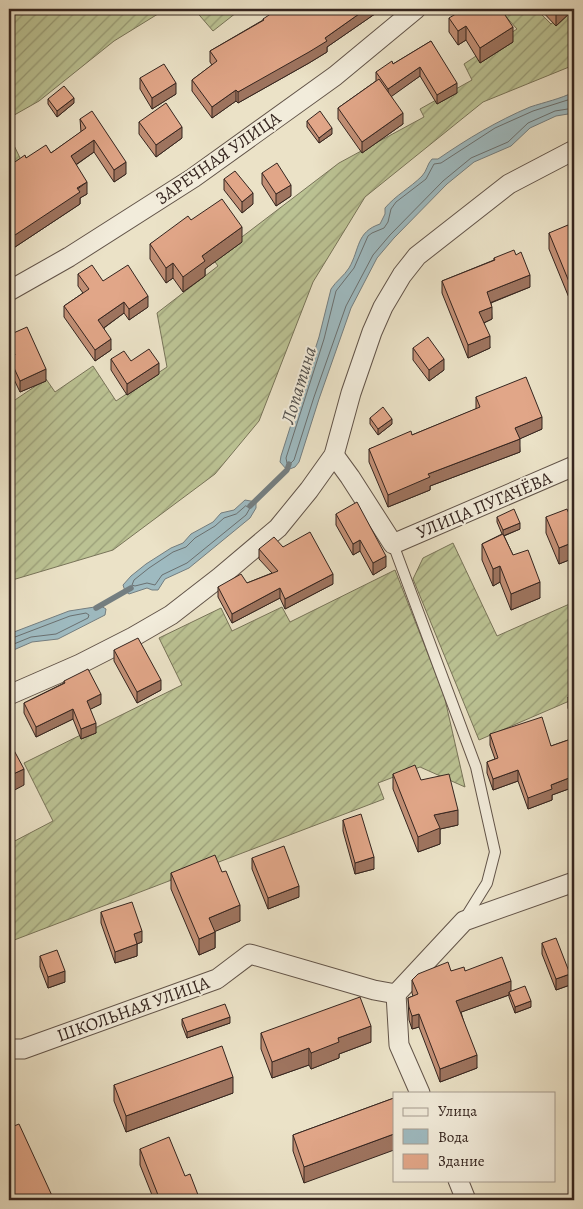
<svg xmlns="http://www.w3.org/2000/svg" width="583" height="1209" font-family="Alegreya,serif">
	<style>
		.garden { fill: url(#garden-furrows); stroke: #787459 }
		.water { fill: #9ebac0; stroke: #747e80 }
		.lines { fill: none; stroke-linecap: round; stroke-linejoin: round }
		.shore { stroke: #6a7070; stroke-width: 1 }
		.stream { stroke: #747e80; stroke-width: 5.5 }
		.lane-casing { stroke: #625449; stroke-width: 12 }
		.street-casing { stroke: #625449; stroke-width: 21 }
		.lane { stroke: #f2ecdb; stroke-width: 10 }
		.street { stroke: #f2ecdb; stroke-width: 19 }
		.wall { fill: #c28f75; stroke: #35251f }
		.shaded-wall { fill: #9e745f; stroke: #35251f }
		.building { fill: #e1a688; stroke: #35251f }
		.labels { text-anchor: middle; stroke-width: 4; stroke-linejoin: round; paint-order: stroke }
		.street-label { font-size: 18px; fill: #35251f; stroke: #f2ecdb }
		.water-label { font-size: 19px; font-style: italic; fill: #54524f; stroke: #f2ecdb }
	</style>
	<defs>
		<pattern id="garden-furrows" width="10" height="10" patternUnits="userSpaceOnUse" patternTransform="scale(1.25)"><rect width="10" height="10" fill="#bbc293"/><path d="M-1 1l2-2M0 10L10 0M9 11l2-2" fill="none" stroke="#999d77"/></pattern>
	</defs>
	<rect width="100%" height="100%" fill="#ebe2c7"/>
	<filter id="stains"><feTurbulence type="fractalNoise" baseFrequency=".004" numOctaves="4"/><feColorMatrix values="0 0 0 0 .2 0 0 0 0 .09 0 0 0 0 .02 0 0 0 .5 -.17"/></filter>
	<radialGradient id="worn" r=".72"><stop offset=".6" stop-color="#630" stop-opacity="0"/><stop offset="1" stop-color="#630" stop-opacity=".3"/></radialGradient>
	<!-- garden -->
	<g class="garden">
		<polygon points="9,9 166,9 114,41 39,101 9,118"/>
		<polygon points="194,9 241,9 213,31"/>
		<polygon points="502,9 536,9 551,24 568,9 574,9 574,65 483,102 365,197 313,282 259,421 215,474 113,550 9,581 9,404 46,379 55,392 93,366 116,401 167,367 157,313 218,266 213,259 339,163 424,117 420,109 472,80 464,64 517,29 500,10"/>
		<polygon points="9,135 21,160 9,167"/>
		<polygon points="453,543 497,636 574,602 574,699 479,740 413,579 423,558"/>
		<polygon points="395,570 444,695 465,787 420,767 378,783 384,799 9,942 9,844 53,821 24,763 182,685 159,638 221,608 232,631 282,607 290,622"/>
	</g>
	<!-- water -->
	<g class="water">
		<path d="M 574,92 L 574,113 L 556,116 L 530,128 L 511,146 L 474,162 L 447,184 L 394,238 L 377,258 L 351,308 L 319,399 L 299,462 L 295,467 L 287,470 L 280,462 L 281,456 L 319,337 L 331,289 C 336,281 344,276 349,268 C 360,249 356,232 380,224 L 385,214 L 385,208 C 396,195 410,188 422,176 C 427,171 427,164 432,159 L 438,159 C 467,139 497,121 530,107 C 545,102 560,99 574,92 Z"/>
		<polygon points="245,500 256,502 256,508 250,518 189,568 165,579 158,590 152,590 147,588 129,594 125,591 123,585 131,576 146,564 171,548 183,543 191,534 213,522 221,513 234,510"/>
		<polygon points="101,606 106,609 105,615 58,639 32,642 9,652 9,632 14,632 69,611"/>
	</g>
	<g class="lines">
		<!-- shore -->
		<g class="shore">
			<polyline points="574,98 533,111 495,128 441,163 434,164 426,179 396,202 391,209 388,222 384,228 372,233 368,236 354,268 336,291 324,339 286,458 287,463 291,463 294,460 314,397 346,306 373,255 390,235 443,181 471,158 508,142 528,123 555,111 574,108"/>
			<polygon points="246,506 250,508 246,515 187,563 162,575 155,585 147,583 135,586 132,585 134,580 149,568 173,552 186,547 195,538 215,526 224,518 236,514"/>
			<polyline points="9,637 15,637 70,616 86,613 89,615 88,618 56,634 31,637 9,646"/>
		</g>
		<!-- stream -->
		<g class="stream">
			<polyline points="250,506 287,470 289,464"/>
			<polyline points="96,608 131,588"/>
		</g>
		<defs>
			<polyline id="lane" points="393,544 476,767 495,852 487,883 464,920"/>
			<g id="street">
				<polyline points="9,291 69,257 193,178 335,76 416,9"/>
				<polyline points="334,455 350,477 393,544 574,466"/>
				<polyline points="9,695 80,664 133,637 171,615 220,577 278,528 309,490 334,455 351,393 372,332 383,307 402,275 417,256 509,184 574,150"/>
				<polyline points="396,994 399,1045 420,1093"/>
				<polyline points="9,1049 23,1049 217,979 250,954 374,990 396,994 464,921 574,882"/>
				<polyline points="458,1180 466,1200"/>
			</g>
		</defs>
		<!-- lane casing -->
		<use href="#lane" class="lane-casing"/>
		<!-- street casing -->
		<use href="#street" class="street-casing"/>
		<!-- lane -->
		<use href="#lane" class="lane"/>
		<!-- street -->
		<use href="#street" class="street"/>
	</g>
	<!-- wall -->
	<g class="wall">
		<polygon points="382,9 327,47 327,52 309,63 238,103 236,101 212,118 192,91 192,80 212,65 210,62 210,51 263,20 263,19"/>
		<polygon points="540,9 574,9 556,26"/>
		<polygon points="449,18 513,42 480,63 466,40 458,45 449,32"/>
		<polygon points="431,41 457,93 437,104 420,76 391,96 403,124 362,153 338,119 338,108 376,81 376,72 393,64"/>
		<polygon points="140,78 176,94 152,109 140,89"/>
		<polygon points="48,99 74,103 57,117 48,104"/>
		<polygon points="80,119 126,174 114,182 94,152 76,165 87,194 80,198 80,204 9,251 9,166 26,158 51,153 81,132"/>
		<polygon points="307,121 332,134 319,143 307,127"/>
		<polygon points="139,122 182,138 156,157 139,134"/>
		<polygon points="262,173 291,196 276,206 262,184"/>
		<polygon points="224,179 253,204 242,213 224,190"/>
		<polygon points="191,220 242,242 205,269 205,276 183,292 173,278 166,283 150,259 150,244"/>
		<polygon points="549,233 574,239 574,304 572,305 549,249"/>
		<polygon points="494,258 530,287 491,303 492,319 484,323 490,348 468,358 442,293 442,281 494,260"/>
		<polygon points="78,274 103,281 148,307 129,320 124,313 104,328 111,350 95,361 64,317 64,306 83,293 78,286"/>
		<polygon points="9,335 46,381 20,392 9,369 9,357 11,357 9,351"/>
		<polygon points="413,348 444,370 429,381 413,360"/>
		<polygon points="111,359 131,361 159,374 127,395 111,370"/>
		<polygon points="476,397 542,429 519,439 520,452 430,486 430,490 388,507 369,462 369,449 412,435 476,409"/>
		<polygon points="370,418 392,424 378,435 370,424"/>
		<polygon points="336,514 386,567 373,575 360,551 353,555 336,525"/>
		<polygon points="497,517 520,529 504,536 513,555 540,598 511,610 500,582 493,586 482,560 482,544 502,534 497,522"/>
		<polygon points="546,517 574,526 574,572 569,560 559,564 546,533"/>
		<polygon points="283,547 333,584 285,609 280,598 232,623 218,597 218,587 247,583 272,573 259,559 259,549"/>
		<polygon points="114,650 161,690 137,703 114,661"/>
		<polygon points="64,681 101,704 90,709 96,733 81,739 73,719 36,737 24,713 24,703 64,683"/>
		<polygon points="574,695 574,725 568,708 568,697"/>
		<polygon points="490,734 551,746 574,738 574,787 552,795 552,800 528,809 518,781 493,790 487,773 487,762 495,759 490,745"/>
		<polygon points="393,774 421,780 458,825 440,829 440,844 418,852 393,789"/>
		<polygon points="343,820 374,869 355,874 343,831"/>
		<polygon points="252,858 299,897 268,909 252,869"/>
		<polygon points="222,872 240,921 215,931 215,948 199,955 171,889 171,873"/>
		<polygon points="101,912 142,942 137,944 137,956 115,963 101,923"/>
		<polygon points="542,943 569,972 569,963 574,961 574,988 570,977 570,985 556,990 542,954"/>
		<polygon points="40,956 65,982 48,988 40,967"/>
		<polygon points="451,971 465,971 511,991 531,1007 515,1013 509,997 509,995 461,1012 477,1068 440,1082 419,1027 412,1029 409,1020 408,998 413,996 412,993 412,980"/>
		<polygon points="182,1019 230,1023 187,1038 182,1025"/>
		<polygon points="261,1033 371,1042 339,1054 339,1058 311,1069 309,1065 272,1078 261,1049"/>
		<polygon points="114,1085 233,1093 126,1132 114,1101"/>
		<polygon points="394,1098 304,1183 293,1151 293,1135"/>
		<polygon points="9,1128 54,1200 9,1200"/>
		<polygon points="574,1146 574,1171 570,1158 570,1147"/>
		<polygon points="140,1149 185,1176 200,1200 154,1200 140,1165"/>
	</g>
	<!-- shaded-wall -->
	<g class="shaded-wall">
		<polygon points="366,9 382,9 327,47 327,52 309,63 238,103 238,92 325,38"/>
		<polygon points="556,9 574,9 556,26"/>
		<polygon points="466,26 466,40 458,45 458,31"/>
		<polygon points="513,27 513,42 480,63 480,48"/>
		<polygon points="420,67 420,76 388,99 388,89"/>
		<polygon points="176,83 176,94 152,109 152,98"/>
		<polygon points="457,83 457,93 437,104 437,95"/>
		<polygon points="236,90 236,101 212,118 212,107"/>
		<polygon points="74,98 74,103 57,117 57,111"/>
		<polygon points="403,113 403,124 362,153 362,142"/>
		<polygon points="182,127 182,138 156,157 156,145"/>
		<polygon points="332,128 332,134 319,143 319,138"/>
		<polygon points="94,140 94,152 71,168 71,156"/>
		<polygon points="126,162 126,174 114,182 114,170"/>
		<polygon points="87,182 87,194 80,198 80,204 9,251 9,239"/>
		<polygon points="291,185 291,196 276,206 276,194"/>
		<polygon points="253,193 253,204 242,213 242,202"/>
		<polygon points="242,227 242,242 205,269 205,276 183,292 183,277 202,256"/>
		<polygon points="173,263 173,278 166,283 166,268"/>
		<polygon points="530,275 530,287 487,304 487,292"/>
		<polygon points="574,287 574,304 572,305 572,289"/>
		<polygon points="148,296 148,307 129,320 129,309"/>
		<polygon points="124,302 124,313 98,332 98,320"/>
		<polygon points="492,307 492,319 479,325 479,312"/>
		<polygon points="490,336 490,348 468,358 468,345"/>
		<polygon points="111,339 111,350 95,361 95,350"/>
		<polygon points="444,359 444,370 429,381 429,370"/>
		<polygon points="159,363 159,374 127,395 127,384"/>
		<polygon points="46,369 46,381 20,392 20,381"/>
		<polygon points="542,417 542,429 515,441 515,428"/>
		<polygon points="392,419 392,424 378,435 378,429"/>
		<polygon points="520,439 520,452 430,486 430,490 388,507 388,495 428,474"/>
		<polygon points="520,523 520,529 503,536 503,530"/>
		<polygon points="360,540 360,551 353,555 353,544"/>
		<polygon points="569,544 569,560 559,564 559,548"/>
		<polygon points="386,556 386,567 373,575 373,563"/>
		<polygon points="500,566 500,582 493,586 493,569"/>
		<polygon points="333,574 333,584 285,609 285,599"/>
		<polygon points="540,582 540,598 511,610 511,594"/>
		<polygon points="280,588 280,598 232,623 232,614"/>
		<polygon points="161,680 161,690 137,703 137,692"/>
		<polygon points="101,694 101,704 87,711 87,701"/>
		<polygon points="73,709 73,719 36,737 36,727"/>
		<polygon points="96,723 96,733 81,739 81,729"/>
		<polygon points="13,738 13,754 9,740"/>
		<polygon points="24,769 24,785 9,793 9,776"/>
		<polygon points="518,770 518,781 493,790 493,779"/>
		<polygon points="574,776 574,787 552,795 552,800 528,809 528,798 551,785"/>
		<polygon points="458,810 458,825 440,829 440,844 418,852 418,837 434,815"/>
		<polygon points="374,857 374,869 355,874 355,863"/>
		<polygon points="299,886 299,897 268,909 268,898"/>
		<polygon points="240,905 240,921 209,934 209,918"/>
		<polygon points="142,931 142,942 134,945 134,934"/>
		<polygon points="215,932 215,948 199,955 199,939"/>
		<polygon points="137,944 137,956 115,963 115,952"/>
		<polygon points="65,971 65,982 48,988 48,977"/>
		<polygon points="570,974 570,985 556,990 556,979"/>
		<polygon points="511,981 511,994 509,992 509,995 456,1014 456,1001"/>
		<polygon points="531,1001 531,1007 515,1013 515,1007"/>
		<polygon points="419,1014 419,1027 412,1029 412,1016"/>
		<polygon points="230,1017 230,1023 187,1038 187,1032"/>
		<polygon points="371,1026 371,1042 339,1054 339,1058 311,1069 311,1053 338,1038"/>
		<polygon points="309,1048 309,1065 272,1078 272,1062"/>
		<polygon points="477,1055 477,1068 440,1082 440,1069"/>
		<polygon points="233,1077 233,1093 126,1132 126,1116"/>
		<polygon points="394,1134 394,1150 304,1183 304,1167"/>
	</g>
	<!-- building -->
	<g class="building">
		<polygon points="278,9 366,9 325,38 327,41 309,52 238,92 236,90 212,107 192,80 217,61 210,51 264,20 263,19"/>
		<polygon points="464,9 501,9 513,27 480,48 466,26 458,31 449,18"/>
		<polygon points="431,41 457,83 437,95 420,67 388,89 376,72 392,61 393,64"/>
		<polygon points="164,64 176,83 152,98 140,78"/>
		<polygon points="379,79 403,113 362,142 338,108"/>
		<polygon points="64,86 74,98 57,111 48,99"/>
		<polygon points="166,103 182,127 156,145 139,122"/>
		<polygon points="92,111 126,162 114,170 94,140 71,156 87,182 77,188 80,192 9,239 9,166 25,155 26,158 46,145 51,153 86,128 80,119"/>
		<polygon points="320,111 332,128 319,138 307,121"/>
		<polygon points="277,163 291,185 276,194 262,173"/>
		<polygon points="235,171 253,193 242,202 224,179"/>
		<polygon points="222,199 242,227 202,256 205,261 183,277 173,263 166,268 150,244 188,216 191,220"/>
		<polygon points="568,225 574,239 574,287 572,289 549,233"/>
		<polygon points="514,250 516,255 521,252 530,275 487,292 492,307 479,312 490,336 468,345 442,281 495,260 494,258"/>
		<polygon points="92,265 103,281 128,265 148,296 129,309 124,302 98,320 111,339 95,350 64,306 89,289 78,274"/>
		<polygon points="27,327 46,369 20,381 9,357 15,355 9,340 9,335"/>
		<polygon points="428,337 444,359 429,370 413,348"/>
		<polygon points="149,349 159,363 127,384 111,359 124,351 131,361"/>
		<polygon points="526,377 542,417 515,428 520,439 428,474 430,477 388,495 369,449 411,431 412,435 480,407 476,397"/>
		<polygon points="383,407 392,419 378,429 370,418"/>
		<polygon points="357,502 386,556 373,563 360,540 353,544 336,514"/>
		<polygon points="514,509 520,523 503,530 497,517"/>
		<polygon points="567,509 574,526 574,556 569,544 559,548 546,517"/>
		<polygon points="310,532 333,574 285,599 280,588 232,614 218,587 241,574 247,583 278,571 259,549 274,537 283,547"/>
		<polygon points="503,534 513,555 528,550 540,582 511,594 500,566 493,569 482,544"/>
		<polygon points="138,638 161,680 137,692 114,650"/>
		<polygon points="88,669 101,694 87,701 96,723 81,729 73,709 36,727 24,703 65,683 64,681"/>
		<polygon points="574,695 574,714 568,697"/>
		<polygon points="542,717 551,746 574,738 574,776 551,785 552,789 528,798 518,770 493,779 487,762 498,758 490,734"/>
		<polygon points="9,731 13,738 9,740"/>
		<polygon points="9,741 24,769 9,776"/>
		<polygon points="415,765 421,780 449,774 458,810 434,815 440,828 418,837 393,774"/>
		<polygon points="361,814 374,857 355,863 343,820"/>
		<polygon points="284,846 299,886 268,898 252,858"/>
		<polygon points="215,855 222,872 226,871 240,905 209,918 215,932 199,939 171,873"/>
		<polygon points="132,902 142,931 134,934 137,944 115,952 101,912"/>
		<polygon points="556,938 570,974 556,979 542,943"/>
		<polygon points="57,950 65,971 48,977 40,956"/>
		<polygon points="502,957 511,981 456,1001 477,1055 440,1069 419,1014 412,1016 409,1007 408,998 418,994 412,980 418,974 448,962 451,971 464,967 465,971"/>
		<polygon points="574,961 574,977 569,963"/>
		<polygon points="525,986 531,1001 515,1007 509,992"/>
		<polygon points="360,997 371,1026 338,1038 339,1042 311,1053 309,1048 272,1062 261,1033"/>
		<polygon points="225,1004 230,1017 187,1032 182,1019"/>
		<polygon points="222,1046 233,1077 126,1116 114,1085"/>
		<polygon points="394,1098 394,1134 304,1167 293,1135"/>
		<polygon points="19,1124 54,1200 12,1200 9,1192 9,1128"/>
		<polygon points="169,1137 185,1176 190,1174 200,1200 160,1200 140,1149"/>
		<polygon points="574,1146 574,1160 570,1147"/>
	</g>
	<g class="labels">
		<!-- street labels -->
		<g class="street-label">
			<text transform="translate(218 158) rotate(-35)" y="6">ЗАРЕЧНАЯ УЛИЦА</text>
			<text transform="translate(484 505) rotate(-23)" y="6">УЛИЦА ПУГАЧЁВА</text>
			<text transform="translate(133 1009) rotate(-20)" y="6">ШКОЛЬНАЯ УЛИЦА</text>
		</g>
		<!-- water labels -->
		<g class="water-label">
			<text transform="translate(298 385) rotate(-73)" y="7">Лопатина</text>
		</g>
	</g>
	<!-- margin -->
	<rect width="583" height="1209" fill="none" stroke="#ebe2c7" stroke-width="30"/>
	<rect x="10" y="10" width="563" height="1189" fill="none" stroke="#35251f" stroke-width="2.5"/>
	<rect x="15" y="15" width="553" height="1179" fill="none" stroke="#35251f"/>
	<!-- legend -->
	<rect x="393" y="1092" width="162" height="90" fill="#f2ecdb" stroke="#a69c90"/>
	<rect x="403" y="1108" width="25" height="8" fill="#f2ecdb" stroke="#a69c90"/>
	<text x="438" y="1116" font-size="15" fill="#35251f">Улица</text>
	<rect x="403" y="1129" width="25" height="15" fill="#9ebac0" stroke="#a69c90"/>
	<text x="438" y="1142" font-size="15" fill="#35251f">Вода</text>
	<rect x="403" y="1154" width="25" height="15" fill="#e1a688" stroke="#a69c90"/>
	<text x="438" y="1166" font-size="15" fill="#35251f">Здание</text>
	<rect width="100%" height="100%" filter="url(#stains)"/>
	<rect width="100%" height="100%" fill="url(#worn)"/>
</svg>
